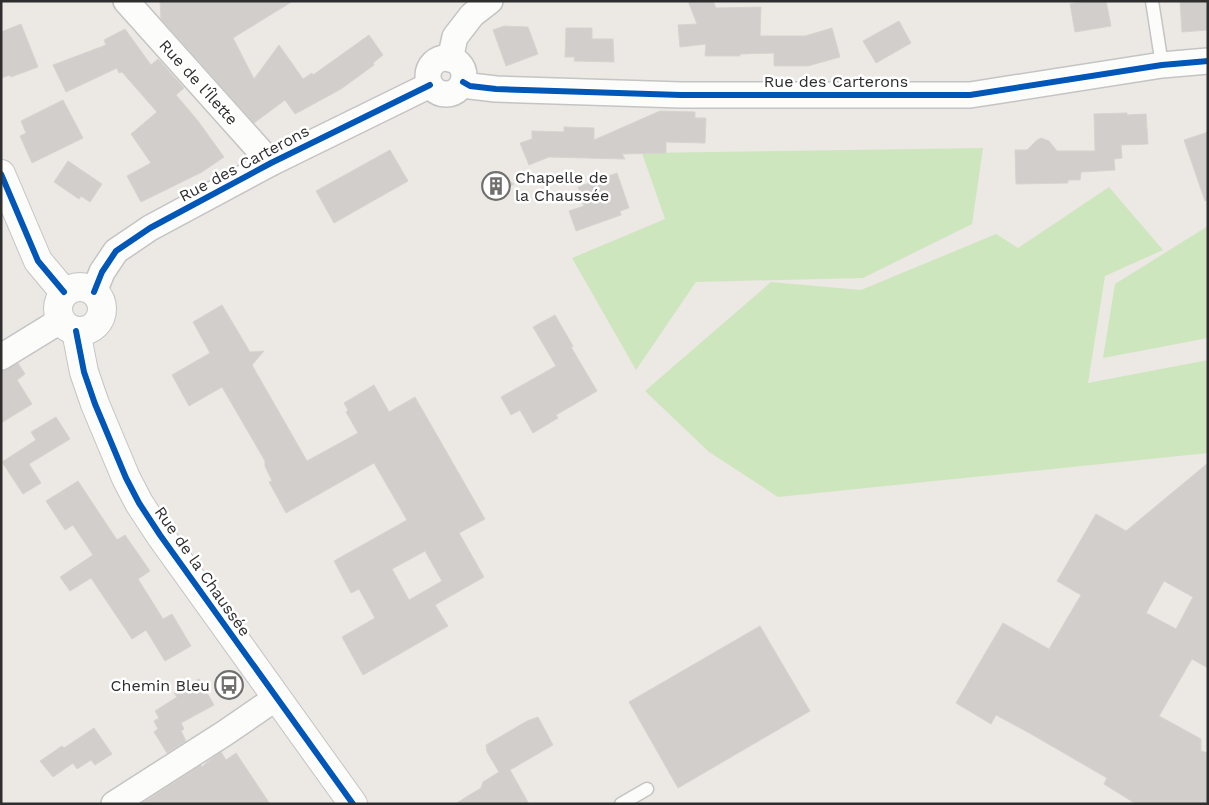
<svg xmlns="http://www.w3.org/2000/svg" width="1209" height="805" font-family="'Work Sans',sans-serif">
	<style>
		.green { fill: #cee6be }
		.building { fill: #d1cecb; stroke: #d7d4d0; fill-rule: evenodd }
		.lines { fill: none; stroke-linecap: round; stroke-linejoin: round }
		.lane-casing { stroke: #c5c4c5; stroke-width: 15 }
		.street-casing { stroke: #c5c4c5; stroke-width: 28 }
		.secondary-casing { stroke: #c5c4c5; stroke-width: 30 }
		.lane { stroke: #fcfcfb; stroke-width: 12 }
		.street { stroke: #fcfcfb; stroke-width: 25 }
		.secondary { stroke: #fcfcfb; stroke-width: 28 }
		.cycleway-casing { stroke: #fff; stroke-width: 9 }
		.cycleway { stroke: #0057b8; stroke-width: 6 }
		.labels { text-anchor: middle; stroke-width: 5; stroke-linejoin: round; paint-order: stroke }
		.street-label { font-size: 16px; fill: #2e2e2e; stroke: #fff }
		.poi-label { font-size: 16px; fill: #2e2e2e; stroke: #fff; text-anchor: start }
	</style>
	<rect width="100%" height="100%" fill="#ece8e4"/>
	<!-- green -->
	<g class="green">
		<polygon points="983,148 972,224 863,278 696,282 636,370 572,258 665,219 642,153"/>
		<polygon points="1109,187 1163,250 1105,276 1088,383 1208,360 1208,453 778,497 709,452 645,391 771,282 861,290 996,234 1018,248"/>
		<polygon points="1208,226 1208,338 1103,358 1115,284"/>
	</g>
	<!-- building -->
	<g class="building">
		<polygon points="160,1 293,1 233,38 254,79 279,45 303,79 312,73 313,75 369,35 383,55 373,63 374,65 341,89 295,114 285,100 254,123 161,19"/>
		<polygon points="688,1 713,1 716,8 761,7 760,36 805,36 832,28 840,57 808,66 774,66 774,53 740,54 740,56 705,56 706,44 680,47 678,25 697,24"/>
		<polygon points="1085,1 1106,1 1111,26 1075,32 1070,4"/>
		<polygon points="1180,1 1208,1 1208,30 1182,32"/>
		<polygon points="899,21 911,43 876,63 863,41"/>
		<polygon points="21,24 38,67 11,77 10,75 1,78 1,32"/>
		<polygon points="504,26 528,27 538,54 506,66 493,30"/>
		<polygon points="566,28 592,28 592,39 613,39 614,62 574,61 575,57 565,57"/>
		<polygon points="125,29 151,65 158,59 184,88 176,95 198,121 224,157 202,172 141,202 127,176 151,163 131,134 157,112 122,72 119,73 117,68 66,92 53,65 106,45 104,40"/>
		<polygon points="63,100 83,138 32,163 20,136 26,133 21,121"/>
		<polygon points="660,111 695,112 695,118 706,118 705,143 666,142 666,153 622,154 625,159 549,157 529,165 520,143 532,139 532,131 564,132 564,127 594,128 594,140"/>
		<polygon points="1127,113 1127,115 1146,114 1148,144 1121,145 1122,158 1114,159 1115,170 1081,172 1080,180 1068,180 1068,183 1016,184 1015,150 1027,150 1037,140 1041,138 1049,141 1057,151 1095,151 1094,114"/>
		<polygon points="1208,132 1208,200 1205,201 1184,140"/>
		<polygon points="390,150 408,181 334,223 316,191"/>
		<polygon points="68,161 102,184 90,202 81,196 79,199 54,182"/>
		<polygon points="617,173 629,208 620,211 621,215 576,231 569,211 584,206 578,187"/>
		<polygon points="496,174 514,184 489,198 481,182"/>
		<path d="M 222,305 L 250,352 L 264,351 L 252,365 L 307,461 L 358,433 L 346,412 L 348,410 L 344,403 L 374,385 L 389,412 L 415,397 L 485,519 L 459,533 L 484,577 L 435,605 L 448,626 L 363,675 L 342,637 L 375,618 L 359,589 L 351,593 L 334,561 L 407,520 L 374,463 L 286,513 L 269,482 L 272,481 L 265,466 L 265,461 L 222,387 L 189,406 L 172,375 L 210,353 L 193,322 ZM 425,551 L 442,581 L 409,600 L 392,569 Z"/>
		<polygon points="555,315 573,346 571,347 597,391 556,415 558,418 533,433 520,410 511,415 501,397 556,366 533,327"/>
		<polygon points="18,363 25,374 17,380 32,404 1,423 1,371"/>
		<polygon points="56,417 70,439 29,464 41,483 23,494 2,462 36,440 31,432"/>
		<path d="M 1208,463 L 1208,668 L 1192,659 L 1159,716 L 1201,739 L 1201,751 L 1208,753 L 1208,804 L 1136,804 L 1104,784 L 1107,778 L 1031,734 L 996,715 L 991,724 L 956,703 L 1003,623 L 1049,649 L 1081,595 L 1057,581 L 1096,514 L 1126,531 ZM 1164,581 L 1193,597 L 1176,629 L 1146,613 Z"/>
		<polygon points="78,481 117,540 125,535 150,571 138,579 163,619 172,614 191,646 165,661 146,630 132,639 91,578 70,591 60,577 93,555 73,525 65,530 46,501"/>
		<polygon points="760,626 810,711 678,788 629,702"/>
		<polygon points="199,679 214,705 181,723 184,729 181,731 186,741 167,753 154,732 158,729 154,721 159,718 155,711 177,697 174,693"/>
		<polygon points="538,717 553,745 510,770 529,804 455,804 481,788 483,782 499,772 487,752 486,745 527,721"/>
		<polygon points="94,728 112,754 95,765 91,760 77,769 73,763 53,777 40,761 62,746 64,748"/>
		<polygon points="221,752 226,760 236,753 270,804 141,804 201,765 202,767 207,762"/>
	</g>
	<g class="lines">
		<defs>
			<g id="lane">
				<polyline points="1152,1 1162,65"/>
				<polyline points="621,804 647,789"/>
			</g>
			<g id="street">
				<polyline points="126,1 271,163"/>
				<circle cx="446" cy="76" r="18"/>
				<polyline points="450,59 455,37 472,15 490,1"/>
				<polyline points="463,82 470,86 496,89 681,95 970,95 1162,65 1208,61"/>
				<polyline points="94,292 102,272 116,251 150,228 271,163 430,85"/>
				<polyline points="1,357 50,327 61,322"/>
				<polyline points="114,804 225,733 276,698"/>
			</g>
			<g id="secondary">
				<polyline points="1,174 38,261 64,292"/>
				<circle cx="80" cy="309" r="22"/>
				<polyline points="76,331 84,372 95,404 126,478 139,503 160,535 353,804"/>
			</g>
		</defs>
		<!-- lane casing -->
		<use href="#lane" class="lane-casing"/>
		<!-- street casing -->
		<use href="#street" class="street-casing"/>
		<!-- secondary casing -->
		<use href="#secondary" class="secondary-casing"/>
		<!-- lane -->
		<use href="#lane" class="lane"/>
		<!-- street -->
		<use href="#street" class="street"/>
		<!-- secondary -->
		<use href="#secondary" class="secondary"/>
		<defs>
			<g id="cycleway">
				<polyline points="463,82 470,86 496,89 681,95 970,95 1162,65 1208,61"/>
				<polyline points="1,174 38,261 64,292"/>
				<polyline points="94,292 102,272 116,251 150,228 271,163 430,85"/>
				<polyline points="76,331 84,372 95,404 126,478 139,503 160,535 353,804"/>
			</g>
		</defs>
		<!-- cycleway casing -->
		<use href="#cycleway" class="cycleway-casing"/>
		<!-- cycleway -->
		<use href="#cycleway" class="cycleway"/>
	</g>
	<!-- icons -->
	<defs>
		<symbol id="building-ring" viewBox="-11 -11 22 22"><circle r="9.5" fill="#fff" stroke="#706f6e" stroke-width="1.5"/><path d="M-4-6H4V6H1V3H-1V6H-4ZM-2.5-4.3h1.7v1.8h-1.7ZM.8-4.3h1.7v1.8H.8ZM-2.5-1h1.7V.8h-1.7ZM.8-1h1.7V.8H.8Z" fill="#706f6e"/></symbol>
		<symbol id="bus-ring" viewBox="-11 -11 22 22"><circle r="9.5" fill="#fff" stroke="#706f6e" stroke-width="1.5"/><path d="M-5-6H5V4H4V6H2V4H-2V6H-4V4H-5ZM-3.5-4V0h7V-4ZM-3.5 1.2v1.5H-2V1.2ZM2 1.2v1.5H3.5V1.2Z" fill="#706f6e"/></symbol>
	</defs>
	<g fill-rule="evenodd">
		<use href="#building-ring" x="480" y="170" width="32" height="32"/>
		<use href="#bus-ring" x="213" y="669" width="32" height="32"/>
	</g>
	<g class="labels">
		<!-- street labels -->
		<g class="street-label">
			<text x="836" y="87">Rue des Carterons</text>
			<text transform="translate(199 82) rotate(48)" y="6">Rue de l'Îlette</text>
			<text transform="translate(244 163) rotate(-28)" y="6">Rue des Carterons</text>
			<text transform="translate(203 571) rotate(55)" y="6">Rue de la Chaussée</text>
		</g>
		<!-- poi labels -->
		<g class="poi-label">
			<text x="515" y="183">Chapelle de<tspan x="515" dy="18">la Chaussée</tspan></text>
			<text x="210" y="691" text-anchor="end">Chemin Bleu</text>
		</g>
	</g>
	<!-- border -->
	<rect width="1209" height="805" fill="none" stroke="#2e2e2e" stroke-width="5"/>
</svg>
